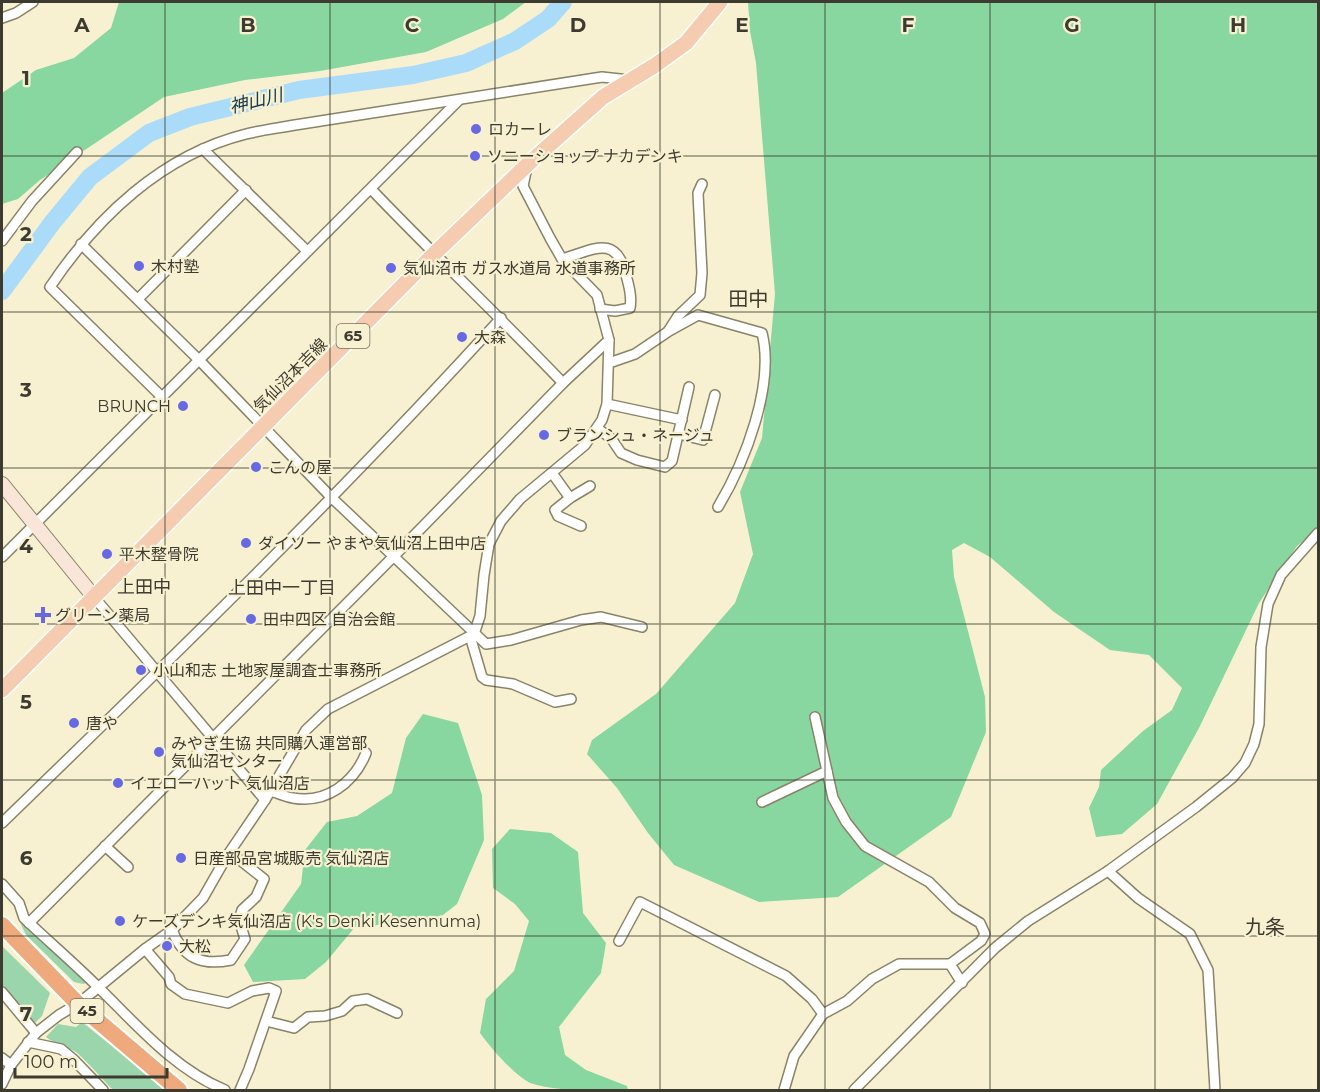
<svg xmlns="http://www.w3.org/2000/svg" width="1320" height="1092" font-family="Montserrat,'Noto Sans JP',sans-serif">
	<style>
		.green { fill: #9bd5ac }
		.forest { fill: #88d6a0 }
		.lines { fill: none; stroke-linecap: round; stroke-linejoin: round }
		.river { stroke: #aadbf9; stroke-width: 18 }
		.street-casing { stroke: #898367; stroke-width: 12 }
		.secondary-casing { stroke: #898367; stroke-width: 16 }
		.primary-casing { stroke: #fff; stroke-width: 18 }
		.highway-casing { stroke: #fff; stroke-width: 20 }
		.street { stroke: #fff; stroke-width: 9 }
		.secondary { stroke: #fae6d8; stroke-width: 14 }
		.primary { stroke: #f5ccb0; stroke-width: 15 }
		.highway { stroke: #eeaa7c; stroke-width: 16 }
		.grid { fill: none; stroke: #3d3b2f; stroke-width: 1.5; stroke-opacity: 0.55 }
		.poi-dot { fill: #6769e2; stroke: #f7f1d2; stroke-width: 2 }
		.labels { text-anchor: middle; stroke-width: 4.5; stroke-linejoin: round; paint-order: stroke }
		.shield { fill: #f7f1d2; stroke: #757260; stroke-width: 1.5 }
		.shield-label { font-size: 15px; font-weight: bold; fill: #3d3b2f }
		.poi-label { font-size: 16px; fill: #3d3b2f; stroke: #f7f1d2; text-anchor: start }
		.street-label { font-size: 16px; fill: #3d3b2f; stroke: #f7f1d2 }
		.water-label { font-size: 18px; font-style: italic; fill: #11384c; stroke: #f7f1d2 }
		.neighbourhood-label { font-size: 18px; fill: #3d3b2f; stroke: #f7f1d2 }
		.quarter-label { font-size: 20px; fill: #3d3b2f; stroke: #f7f1d2 }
		.grid-label { font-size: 20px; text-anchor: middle; font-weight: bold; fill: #3d3b2f; stroke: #f7f1d2; stroke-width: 4.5; stroke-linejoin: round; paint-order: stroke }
	</style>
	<rect width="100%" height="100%" fill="#f7f1d2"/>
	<!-- green -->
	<g class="green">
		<polygon points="18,918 82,977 86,983 83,984 74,982 26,935"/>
		<polygon points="2,946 50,993 42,1016 35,1023 2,985"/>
		<path d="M 82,1022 L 167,1090 L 113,1090 C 101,1078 89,1063 76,1052 C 66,1046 55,1044 46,1037 L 58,1024 L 76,1027 Z"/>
	</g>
	<!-- forest -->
	<g class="forest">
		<polygon points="119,2 526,2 503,19 426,52 320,71 245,80 164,97 40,180 18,199 2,204 2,93 36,70 74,58 111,28"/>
		<polygon points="748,2 1318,2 1318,529 1297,546 1259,603 1199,728 1157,804 1122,834 1096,837 1089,808 1099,787 1101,770 1143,731 1172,710 1182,688 1149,655 1110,650 1054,612 990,557 964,543 952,550 954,577 985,697 986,732 951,817 838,897 759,902 674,865 648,833 617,788 587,754 592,740 656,694 735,603 753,554 740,492 762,438 775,294 756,63 750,31"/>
		<polygon points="423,714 458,723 482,795 484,840 457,904 443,915 412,922 355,927 326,962 305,979 253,982 244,965 301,884 305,850 327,822 357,816 392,793 406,738"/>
		<path d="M 510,829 L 551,833 L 578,852 L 583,913 L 606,943 L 601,973 L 559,1027 L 565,1055 L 586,1070 L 627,1086 L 628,1090 C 599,1091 556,1092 530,1083 C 514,1075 490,1047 480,1033 L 486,999 L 514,971 L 529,921 L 515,904 L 493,888 L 492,849 Z"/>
	</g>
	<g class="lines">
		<!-- river -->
		<polyline class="river" points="2,291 52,223 90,177 149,133 190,117 299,90 413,75 466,63 515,41 548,19 563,2"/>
		<defs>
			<g id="street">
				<polyline points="2,18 16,13 33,2"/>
				<polyline points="203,149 307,251"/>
				<path d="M 371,189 C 434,255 500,317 563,383"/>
				<polyline points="2,241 32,201 77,152"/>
				<polyline points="81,244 200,361 331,497 486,644 511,640 581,620 601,617 642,627"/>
				<path d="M 562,259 C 593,250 616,233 626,275 C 629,286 632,297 630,308 L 615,311 L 600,309"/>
				<polyline points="138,299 246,190"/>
				<polyline points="669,330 678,316 700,295 702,273 698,193 702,184"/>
				<path d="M 609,363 L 635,354 L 669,331 L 698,315 L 762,333 C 775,385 745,462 718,507"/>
				<path d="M 162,397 L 50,287 C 97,217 162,155 246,134 C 262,130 279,128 295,125 L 602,77 L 629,80"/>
				<polyline points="607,404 682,420"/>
				<polyline points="598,429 611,438 621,453 637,460 665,467 672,461 689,387"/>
				<polyline points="679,434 703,440 715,395"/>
				<polyline points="552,473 570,498"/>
				<polyline points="581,526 558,516 555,510 570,498 590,486"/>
				<polyline points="2,557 459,100"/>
				<polyline points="94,597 265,800"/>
				<polyline points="470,636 482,677 486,680 513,684 555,702 571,699"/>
				<polyline points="827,771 833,798 846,822 865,846 929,882 955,908 980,923 985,934 981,941 950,964"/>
				<path d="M 270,791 C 278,793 285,797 293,798 C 326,804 354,783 366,753"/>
				<polyline points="762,802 827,771 815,717"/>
				<path d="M 2,823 C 171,659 342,493 501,318"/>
				<polyline points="105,846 128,867"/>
				<polyline points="1108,871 1138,898 1190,934 1208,970 1215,1090"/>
				<path d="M 2,884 L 19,903 L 24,918 C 48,941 74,963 98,987 C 137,1025 174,1069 225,1090"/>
				<polyline points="29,923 394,556 563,383 609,340"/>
				<path d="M 172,930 C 183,958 201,966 231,960 L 245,939 L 239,920 L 242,910 L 256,897 L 264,879 L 230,852"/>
				<polyline points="619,941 640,902 786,976 812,999 823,1014"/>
				<polyline points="145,949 169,977 171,984 185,994 228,1003 252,991 269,988 276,991 249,1069 240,1090"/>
				<polyline points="2,992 36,1033"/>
				<polyline points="266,1021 294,1028 308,1017 325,1016 342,1011 353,1001 367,999 397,1013"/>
				<polyline points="28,1042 61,1049 73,1059 103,1090"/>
				<polyline points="2,1058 11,1065"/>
				<polyline points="2,1084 11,1065 36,1033 59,1015 78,1004 145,949 172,930 203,898 227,856 265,800 306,730 328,709 474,634 480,616 484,575 489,544 501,521 520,499 585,445 602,420 607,404 609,340 597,295 562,259 550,238 523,186 527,167"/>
				<polyline points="784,1090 794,1056 823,1014 847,1001 872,979 899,964 950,964 962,983"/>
				<polyline points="854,1090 995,948 1028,921 1108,871 1196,807 1232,778 1245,763 1254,744 1259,724 1261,647 1268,604 1281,575 1318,533"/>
			</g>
			<polyline id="secondary" points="2,484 94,597"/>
			<polyline id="primary" points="2,690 434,254 527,165 603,97 654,66 686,43 720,2"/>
			<polyline id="highway" points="2,925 78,1004 179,1090"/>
		</defs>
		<!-- street casing -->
		<use href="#street" class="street-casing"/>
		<!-- secondary casing -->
		<use href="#secondary" class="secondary-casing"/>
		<!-- primary casing -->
		<use href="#primary" class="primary-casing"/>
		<!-- highway casing -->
		<use href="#highway" class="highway-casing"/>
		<!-- street -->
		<use href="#street" class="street"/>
		<!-- secondary -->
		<use href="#secondary" class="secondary"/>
		<!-- primary -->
		<use href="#primary" class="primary"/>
		<!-- highway -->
		<use href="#highway" class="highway"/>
	</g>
	<!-- grid -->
	<path class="grid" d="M 165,2 L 165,1090M 330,2 L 330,1090M 495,2 L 495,1090M 660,2 L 660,1090M 825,2 L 825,1090M 990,2 L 990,1090M 1155,2 L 1155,1090M 2,156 L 1318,156M 2,312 L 1318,312M 2,468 L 1318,468M 2,624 L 1318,624M 2,780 L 1318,780M 2,936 L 1318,936"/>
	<!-- markers -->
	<g class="poi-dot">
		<circle cx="476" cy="129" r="6"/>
		<circle cx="475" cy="156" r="6"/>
		<circle cx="139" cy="266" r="6"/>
		<circle cx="391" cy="268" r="6"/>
		<circle cx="462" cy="337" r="6"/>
		<circle cx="183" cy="406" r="6"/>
		<circle cx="544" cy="435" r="6"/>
		<circle cx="256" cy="467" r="6"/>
		<circle cx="246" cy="543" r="6"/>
		<circle cx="107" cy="554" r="6"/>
		<path d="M40 606h6v6h6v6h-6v6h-6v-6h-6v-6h6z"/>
		<circle cx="251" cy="619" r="6"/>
		<circle cx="141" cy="670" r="6"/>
		<circle cx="74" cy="723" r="6"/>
		<circle cx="159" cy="752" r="6"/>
		<circle cx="118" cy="783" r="6"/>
		<circle cx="181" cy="858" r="6"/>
		<circle cx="120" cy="921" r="6"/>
		<circle cx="167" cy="946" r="6"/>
	</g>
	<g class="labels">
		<!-- shield labels -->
		<g class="shield">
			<rect x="336.5" y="324" width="33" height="24" rx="4.5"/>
			<rect x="70.5" y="999" width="33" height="24" rx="4.5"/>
		</g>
		<g class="shield-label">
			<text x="353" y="341">65</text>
			<text x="87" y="1016">45</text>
		</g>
		<!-- poi labels -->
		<g class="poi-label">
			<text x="488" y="135">ロカーレ</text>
			<text x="487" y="162">ソニーショップ ナカデンキ</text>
			<text x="151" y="272">木村塾</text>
			<text x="403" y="274">気仙沼市 ガス水道局 水道事務所</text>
			<text x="474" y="343">大森</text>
			<text x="171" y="412" text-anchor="end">BRUNCH</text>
			<text x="556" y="441">ブランシュ・ネージュ</text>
			<text x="268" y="473">こんの屋</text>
			<text x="258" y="549">ダイソー やまや気仙沼上田中店</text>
			<text x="119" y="560">平木整骨院</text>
			<text x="55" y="621">グリーン薬局</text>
			<text x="263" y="625">田中四区 自治会館</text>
			<text x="153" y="676">小山和志 土地家屋調査士事務所</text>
			<text x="86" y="729">唐や</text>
			<text x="171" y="749">みやぎ生協 共同購入運営部<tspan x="171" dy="18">気仙沼センター</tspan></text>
			<text x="130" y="789">イエローハット 気仙沼店</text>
			<text x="193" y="864">日産部品宮城販売 気仙沼店</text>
			<text x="132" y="927">ケーズデンキ気仙沼店 (K's Denki Kesennuma)</text>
			<text x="179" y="952">大松</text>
		</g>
		<!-- street labels -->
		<g class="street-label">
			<text transform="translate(290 375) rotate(-45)" y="6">気仙沼本吉線</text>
		</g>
		<!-- water labels -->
		<g class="water-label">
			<text transform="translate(256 101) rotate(-14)" y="6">神山川</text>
		</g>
		<!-- neighbourhood labels -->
		<g class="neighbourhood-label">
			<text x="144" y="593">上田中</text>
			<text x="282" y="594">上田中一丁目</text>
		</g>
		<!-- quarter labels -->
		<g class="quarter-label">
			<text x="748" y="306">田中</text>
			<text x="1265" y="934">九条</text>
		</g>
	</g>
	<g class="grid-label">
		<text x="82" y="32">A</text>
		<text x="248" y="32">B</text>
		<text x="412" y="32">C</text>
		<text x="578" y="32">D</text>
		<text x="742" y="32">E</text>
		<text x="908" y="32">F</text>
		<text x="1072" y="32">G</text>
		<text x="1238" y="32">H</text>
		<text x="26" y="85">1</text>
		<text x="26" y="241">2</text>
		<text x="26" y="397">3</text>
		<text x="26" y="553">4</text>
		<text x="26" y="709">5</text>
		<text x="26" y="865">6</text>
		<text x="26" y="1021">7</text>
	</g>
	<!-- border -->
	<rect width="1320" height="1092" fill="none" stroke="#3d3b2f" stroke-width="6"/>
	<!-- scale -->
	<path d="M15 1068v9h152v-9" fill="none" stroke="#3d3b2f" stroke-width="3"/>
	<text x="24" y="1068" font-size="18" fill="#3d3b2f" stroke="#f7f1d2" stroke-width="4.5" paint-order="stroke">100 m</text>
</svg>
